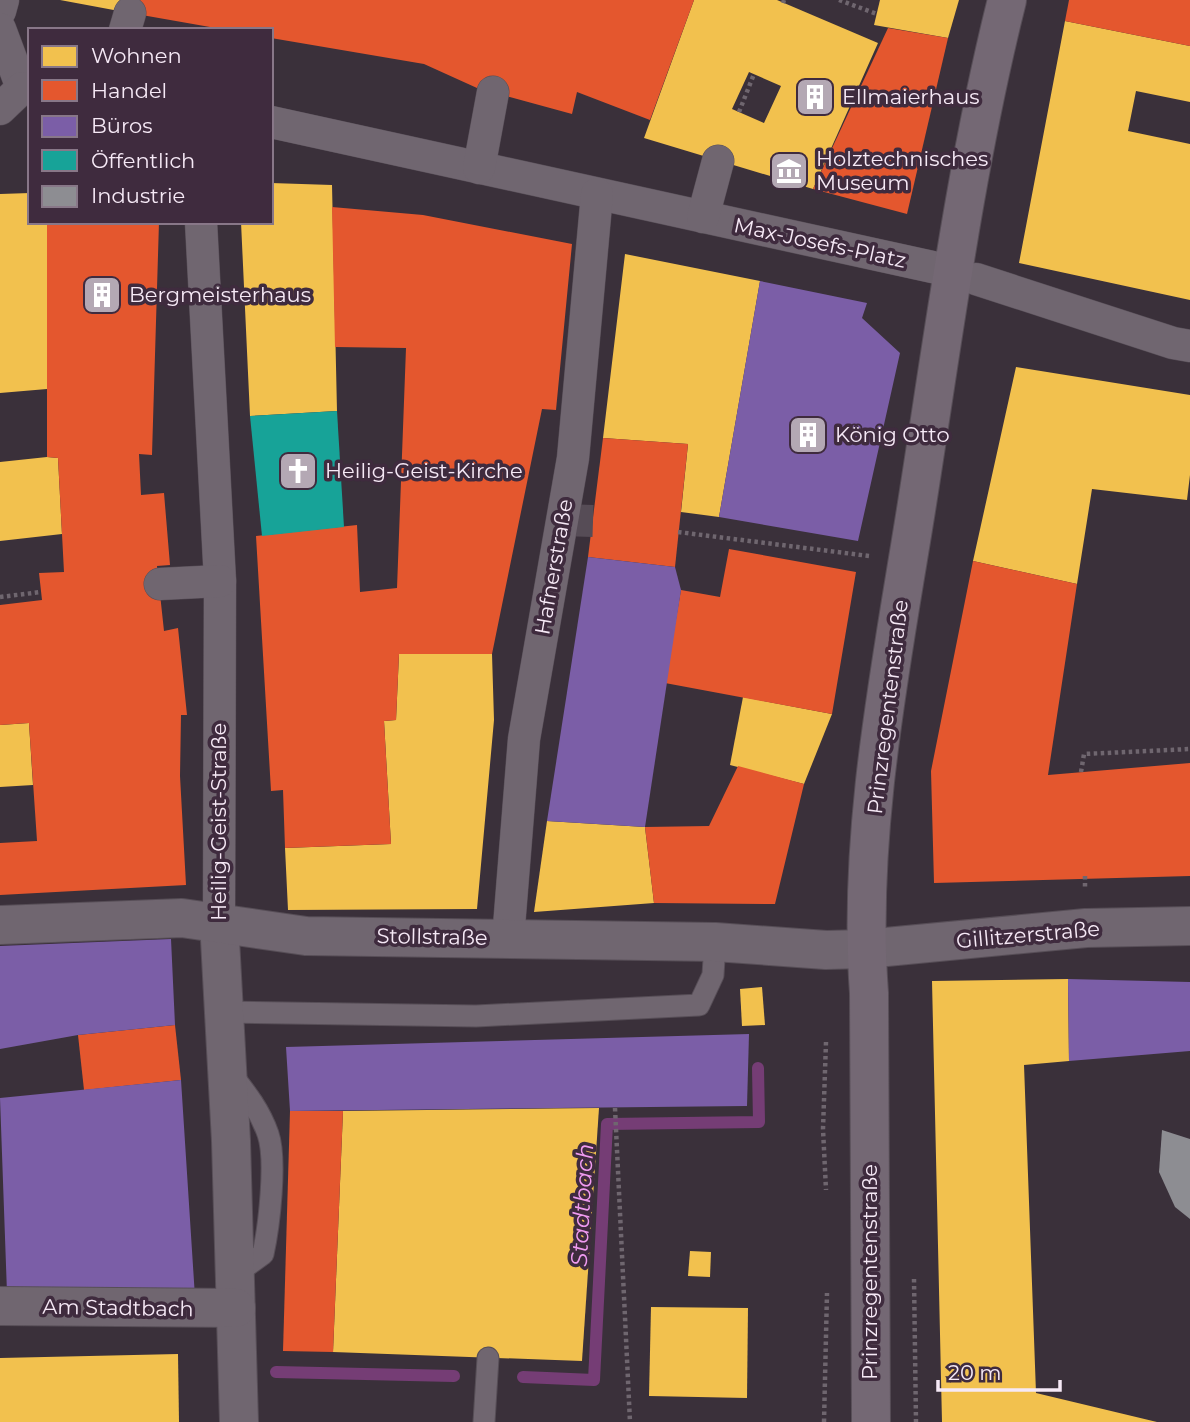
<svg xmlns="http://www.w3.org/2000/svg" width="1190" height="1422" font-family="Montserrat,sans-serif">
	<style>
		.homes { fill: #f2c14e; fill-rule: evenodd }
		.shops { fill: #e4572e }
		.offices { fill: #7b5ea7 }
		.public { fill: #17a398 }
		.industry { fill: #8d8d92 }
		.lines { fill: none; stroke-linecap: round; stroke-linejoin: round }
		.stream { stroke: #753d75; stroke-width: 12 }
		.pedestrian-tunnel { stroke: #564c56; stroke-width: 32; stroke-dasharray: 32 16; stroke-linecap: butt }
		.service-casing { stroke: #574e57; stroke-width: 23 }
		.pedestrian-casing { stroke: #574e57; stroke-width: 33 }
		.minor-casing { stroke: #574e57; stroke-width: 40 }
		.secondary-casing { stroke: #574e57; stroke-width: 40 }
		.path { stroke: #6f666f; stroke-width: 4.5; stroke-dasharray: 3.5 3.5; stroke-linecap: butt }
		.service { stroke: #706670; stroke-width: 21 }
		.pedestrian { stroke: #706670; stroke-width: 32 }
		.minor { stroke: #706670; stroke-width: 38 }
		.secondary { stroke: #746874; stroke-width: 38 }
		.labels { text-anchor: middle; stroke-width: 7; stroke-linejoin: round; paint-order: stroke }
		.poi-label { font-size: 21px; fill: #f6e9f6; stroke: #3f2b3e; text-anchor: start }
		.street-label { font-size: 21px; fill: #f6e9f6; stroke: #3f2b3e }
		.water-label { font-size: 23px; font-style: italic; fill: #f09bf0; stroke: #3f2b3e }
	</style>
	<rect width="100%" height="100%" fill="#3a303a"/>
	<!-- homes -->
	<g class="homes">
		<polygon points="60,0 121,0 119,11"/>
		<path d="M 694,0 L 777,0 L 878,43 L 813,189 L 644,138 ZM 749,72 L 781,86 L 764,123 L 732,109 Z"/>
		<polygon points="880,0 959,0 948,38 874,25"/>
		<polygon points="1065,21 1190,46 1190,102 1136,91 1128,131 1190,144 1190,300 1019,263"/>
		<polygon points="271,183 332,185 337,411 250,416 241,222 271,222"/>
		<polygon points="30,193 30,222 47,222 47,389 0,393 0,194"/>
		<polygon points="625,254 760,281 719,517 681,512 688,444 603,438"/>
		<polygon points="1016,367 1190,395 1190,475 1187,500 1092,489 1077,584 973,561"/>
		<polygon points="47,457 58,458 62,534 0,541 0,462"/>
		<polygon points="399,654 492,654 494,720 477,909 288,910 285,848 391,844 384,721 396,720"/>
		<polygon points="743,697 832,714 804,784 730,765"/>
		<polygon points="29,723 33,785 0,787 0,725"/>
		<polygon points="547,821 645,827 654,903 534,912"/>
		<polygon points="1068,979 1069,1061 1024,1065 1036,1393 1157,1422 942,1422 932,981"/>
		<polygon points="762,987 765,1025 742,1026 740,989"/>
		<polygon points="599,1108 582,1361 333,1352 343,1111"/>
		<polygon points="690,1251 711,1252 710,1277 688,1276"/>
		<polygon points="651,1307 748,1308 747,1398 649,1396"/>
		<polygon points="178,1354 179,1422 0,1422 0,1358"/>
	</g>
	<!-- shops -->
	<g class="shops">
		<polygon points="121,0 694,0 650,120 577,92 572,114 477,88 424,64 271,38 271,30 227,30 119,11"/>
		<polygon points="1069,0 1190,0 1190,46 1065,21"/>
		<polygon points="888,28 948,38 907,214 813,189"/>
		<polygon points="332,207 423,215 572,244 556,410 542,409 492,654 399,654 396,720 384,721 391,844 285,848 283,790 271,791 256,536 357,525 360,592 397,588 406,348 335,347"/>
		<polygon points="47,222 159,222 152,455 139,454 141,495 164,493 170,565 157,566 164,631 178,628 187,715 181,715 180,776 186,885 0,895 0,843 37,841 29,723 0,725 0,605 42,600 39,573 64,572 58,458 47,457"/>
		<polygon points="603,438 688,444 675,567 588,557"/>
		<polygon points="729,549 856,572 832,714 665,683 681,590 720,597"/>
		<polygon points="973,561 1077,584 1048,775 1190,763 1190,876 934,883 931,771"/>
		<polygon points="738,766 804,784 775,904 654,903 645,827 709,826"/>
		<polygon points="175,1025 181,1080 84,1090 78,1035"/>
		<polygon points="290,1111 343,1111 333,1352 283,1351"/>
	</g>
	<!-- offices -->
	<g class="offices">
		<polygon points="760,281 867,303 862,318 900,353 858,541 719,517"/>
		<polygon points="588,557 675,567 681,590 645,827 547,821"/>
		<polygon points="171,939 175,1025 78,1035 0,1049 0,946"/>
		<polygon points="1068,979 1190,982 1190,1051 1069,1061"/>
		<polygon points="749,1034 747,1106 290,1111 286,1047"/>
		<polygon points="181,1080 195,1297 115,1296 114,1287 7,1293 0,1098"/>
	</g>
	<!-- public -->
	<polygon class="public" points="337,411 344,527 262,536 250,416"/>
	<!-- industry -->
	<polygon class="industry" points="1162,1130 1190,1139 1190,1219 1175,1207 1159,1172"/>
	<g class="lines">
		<!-- stream -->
		<g class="stream">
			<polyline points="276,1372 454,1376"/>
			<polyline points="523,1377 594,1380 607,1124 759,1122 758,1068"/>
		</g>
		<!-- pedestrian-tunnel -->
		<polyline class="pedestrian-tunnel" points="562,520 593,521"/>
		<defs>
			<g id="service">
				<polyline points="223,1012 476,1016 699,1005 713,975 715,942"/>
				<path d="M 231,1074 C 247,1094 260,1111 268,1134 C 277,1160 269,1227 263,1254 L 237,1273"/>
				<polyline points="484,1422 488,1358"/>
			</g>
			<g id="pedestrian">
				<polyline points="0,11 3,0"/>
				<polyline points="0,29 22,88 30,89"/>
				<polyline points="125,30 130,13"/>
				<polyline points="0,109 22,88"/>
				<polyline points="271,122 937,268"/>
				<polyline points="479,168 493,92"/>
				<polyline points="703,217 718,161"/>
				<polyline points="201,222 220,581 219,921"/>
				<polyline points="976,279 1173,343 1190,346"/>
				<polyline points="160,584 220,581"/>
				<polyline points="508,939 524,739 573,458 597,194"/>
			</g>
			<g id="minor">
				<polyline points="219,921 231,1141 239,1422"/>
				<polyline points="0,925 182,918 306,936 715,942 826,950 865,949 1086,928 1190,926"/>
				<polyline points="0,1306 236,1308"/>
			</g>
			<path id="secondary" d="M 871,1422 L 869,993 C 857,834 891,666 916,510 C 943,340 965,167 1007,0"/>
		</defs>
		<!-- service casing -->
		<use href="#service" class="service-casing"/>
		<!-- pedestrian casing -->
		<use href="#pedestrian" class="pedestrian-casing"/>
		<!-- minor casing -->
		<use href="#minor" class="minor-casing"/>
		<!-- secondary casing -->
		<use href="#secondary" class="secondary-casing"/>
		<!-- path -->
		<g class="path">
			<polyline points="839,0 877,14"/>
			<polyline points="783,3 784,0"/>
			<polyline points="739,112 754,74"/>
			<polyline points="678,532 869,556"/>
			<polyline points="0,597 41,592"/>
			<polyline points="1081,772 1084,754 1190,749"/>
			<polyline points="1085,876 1085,889"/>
			<polyline points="826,1042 823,1129 826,1190"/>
			<polyline points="615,1108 630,1422"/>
			<polyline points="914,1279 916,1422"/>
			<polyline points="824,1422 827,1293"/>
		</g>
		<!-- service -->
		<use href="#service" class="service"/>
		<!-- pedestrian -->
		<use href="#pedestrian" class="pedestrian"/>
		<!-- minor -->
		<use href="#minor" class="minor"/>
		<!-- secondary -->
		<use href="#secondary" class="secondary"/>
	</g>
	<!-- icons -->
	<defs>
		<symbol id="building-square" viewBox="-11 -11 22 22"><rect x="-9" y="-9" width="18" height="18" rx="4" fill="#b4a8b4" stroke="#3f2b3e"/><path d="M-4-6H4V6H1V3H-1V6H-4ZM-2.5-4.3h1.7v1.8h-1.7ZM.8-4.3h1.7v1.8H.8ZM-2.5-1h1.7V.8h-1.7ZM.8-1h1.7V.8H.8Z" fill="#fff"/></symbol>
		<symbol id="museum-square" viewBox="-11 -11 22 22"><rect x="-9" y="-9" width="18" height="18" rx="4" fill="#b4a8b4" stroke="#3f2b3e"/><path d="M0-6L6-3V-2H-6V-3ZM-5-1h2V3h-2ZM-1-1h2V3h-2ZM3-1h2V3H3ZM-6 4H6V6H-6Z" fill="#fff"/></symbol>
		<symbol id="church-square" viewBox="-11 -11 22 22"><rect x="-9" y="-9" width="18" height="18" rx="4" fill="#b4a8b4" stroke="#3f2b3e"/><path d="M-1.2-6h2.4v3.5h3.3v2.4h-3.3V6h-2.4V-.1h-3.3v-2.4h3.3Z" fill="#fff"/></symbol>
	</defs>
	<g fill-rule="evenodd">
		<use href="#building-square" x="793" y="75" width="44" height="44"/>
		<use href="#museum-square" x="767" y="149" width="44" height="44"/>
		<use href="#building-square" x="80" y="273" width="44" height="44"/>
		<use href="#building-square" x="786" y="413" width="44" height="44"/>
		<use href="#church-square" x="276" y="449" width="44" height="44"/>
	</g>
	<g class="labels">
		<!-- poi labels -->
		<g class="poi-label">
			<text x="842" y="104">Ellmaierhaus</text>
			<text x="816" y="166">Holztechnisches<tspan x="816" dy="24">Museum</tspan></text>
			<text x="129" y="302">Bergmeisterhaus</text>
			<text x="835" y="442">König Otto</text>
			<text x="325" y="478">Heilig-Geist-Kirche</text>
		</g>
		<!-- street labels -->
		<g class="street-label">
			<text transform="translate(820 243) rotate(12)" y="7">Max-Josefs-Platz</text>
			<text transform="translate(554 567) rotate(-80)" y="7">Hafnerstraße</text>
			<text transform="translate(888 707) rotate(-83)" y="7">Prinzregentenstraße</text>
			<text transform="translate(219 822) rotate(-90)" y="7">Heilig-Geist-Straße</text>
			<text transform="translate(1028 935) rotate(-5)" y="7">Gillitzerstraße</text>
			<text transform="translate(432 937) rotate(1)" y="7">Stollstraße</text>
			<text transform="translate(870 1272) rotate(-90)" y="7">Prinzregentenstraße</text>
			<text transform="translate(118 1308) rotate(1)" y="7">Am Stadtbach</text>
		</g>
		<!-- water labels -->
		<g class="water-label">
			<text transform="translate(582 1205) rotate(-87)" y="8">Stadtbach</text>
		</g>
	</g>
	<!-- legend -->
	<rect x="28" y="28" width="245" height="196" fill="#3f2b3e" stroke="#887788" stroke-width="2"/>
	<rect x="42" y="46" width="35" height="21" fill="#f2c14e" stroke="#887788" stroke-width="2"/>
	<text x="91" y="63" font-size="21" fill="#f6e9f6">Wohnen</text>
	<rect x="42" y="80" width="35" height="21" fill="#e4572e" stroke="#887788" stroke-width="2"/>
	<text x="91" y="98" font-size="21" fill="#f6e9f6">Handel</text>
	<rect x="42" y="116" width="35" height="21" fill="#7b5ea7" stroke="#887788" stroke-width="2"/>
	<text x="91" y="133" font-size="21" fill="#f6e9f6">Büros</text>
	<rect x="42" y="150" width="35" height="21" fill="#17a398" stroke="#887788" stroke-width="2"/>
	<text x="91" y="168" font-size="21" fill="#f6e9f6">Öffentlich</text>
	<rect x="42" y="186" width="35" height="21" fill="#8d8d92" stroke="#887788" stroke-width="2"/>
	<text x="91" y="203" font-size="21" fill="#f6e9f6">Industrie</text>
	<!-- scale -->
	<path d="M938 1380v10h122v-10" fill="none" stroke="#f6e9f6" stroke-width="3.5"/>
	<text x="948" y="1380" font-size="21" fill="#f6e9f6" stroke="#3f2b3e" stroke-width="5" paint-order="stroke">20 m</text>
</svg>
